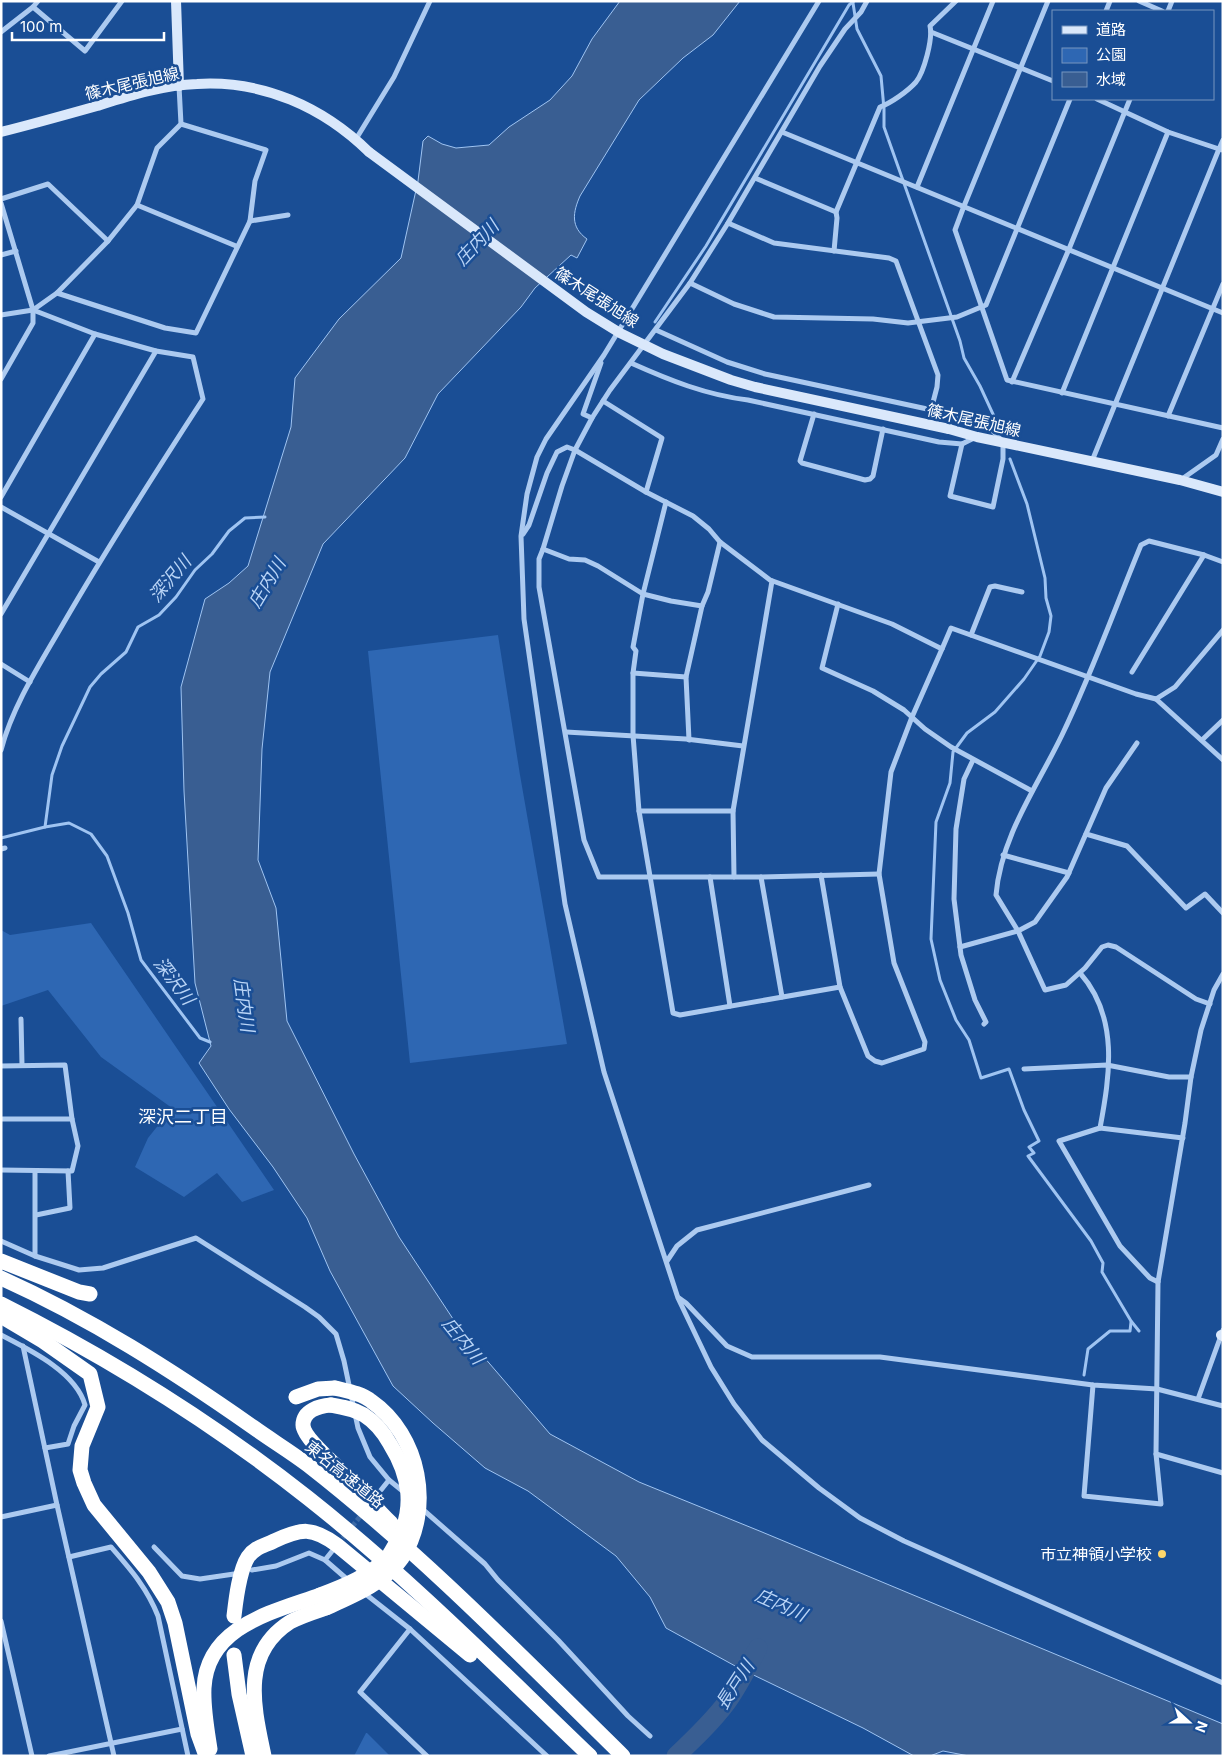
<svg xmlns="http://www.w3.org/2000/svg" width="1224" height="1757" font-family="Inter,'Noto Sans JP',sans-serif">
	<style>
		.green { fill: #2e67b3 }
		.water { fill: #395e92; stroke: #9fc4f2 }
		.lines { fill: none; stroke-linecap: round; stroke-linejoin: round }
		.stream { stroke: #9fc4f2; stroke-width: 3 }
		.river { stroke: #395e92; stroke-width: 19 }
		.street-tunnel { stroke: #3c69a5; stroke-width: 5; stroke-dasharray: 5 2.5; stroke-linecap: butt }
		.street { stroke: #accaf0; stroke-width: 5 }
		.secondary { stroke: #dae8fb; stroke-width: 10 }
		.highway { stroke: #fff; stroke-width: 15 }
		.secondary-bridge { stroke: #dae8fb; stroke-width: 10 }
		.highway-bridge { stroke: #fff; stroke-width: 15 }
		.poi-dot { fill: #ffd76b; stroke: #1a4e95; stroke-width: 2 }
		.labels { text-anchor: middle; stroke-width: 5; stroke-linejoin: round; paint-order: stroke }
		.street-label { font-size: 16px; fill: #fff; stroke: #1a4e95 }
		.poi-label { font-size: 16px; fill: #fff; stroke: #1a4e95; text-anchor: end }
		.water-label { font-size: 18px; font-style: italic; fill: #b9d4f6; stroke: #1a4e95 }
		.neighbourhood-label { font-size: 18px; fill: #fff; stroke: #1a4e95 }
	</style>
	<rect width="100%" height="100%" fill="#1a4e95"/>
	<!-- green -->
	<g class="green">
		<polygon points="498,635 520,775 567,1044 410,1063 368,651"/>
		<polygon points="91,923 274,1190 242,1202 217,1173 184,1197 135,1167 148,1138 172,1108 101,1057 48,990 1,1006 1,930 10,935"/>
		<polygon points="366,1733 367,1733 390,1756 354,1756"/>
	</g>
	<!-- water -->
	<path class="water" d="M 620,1 L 740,1 L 713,35 L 683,58 L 639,100 L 580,196 C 573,212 570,227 587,239 L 577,258 L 571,255 L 535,288 L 521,307 L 438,394 L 405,458 L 323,544 L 270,672 L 262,749 L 258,860 L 276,908 L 287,1021 L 354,1154 L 399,1237 L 459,1328 L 550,1434 L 639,1482 L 762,1532 L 1223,1724 L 1223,1756 L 969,1756 L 943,1751 L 930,1756 L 914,1756 L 863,1728 L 737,1667 L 666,1628 L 650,1597 L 616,1556 L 528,1491 L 485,1468 L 433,1423 L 393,1386 L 330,1271 L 307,1218 L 273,1167 L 229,1109 L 199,1063 L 211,1046 L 195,983 L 184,791 L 181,687 L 205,599 L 229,583 L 248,566 L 291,427 L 295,378 L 339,319 L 401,258 L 418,181 L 423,141 L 428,136 L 442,144 L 456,148 L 489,145 L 509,127 L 550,100 L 572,76 L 592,39 Z"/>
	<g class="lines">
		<!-- stream -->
		<g class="stream">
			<polyline points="853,3 857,29 881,76 884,109 884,127 960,341 964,358 980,386 998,425"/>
			<polyline points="655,322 706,246 849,5 854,1"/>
			<polyline points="1010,459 1027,504 1045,578 1046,598 1051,616 1049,632 1040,656 1024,679 995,712 967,733 953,752 950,783 936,822 931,939 940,980 956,1020 969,1040 981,1078 1009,1069 1024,1110 1039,1141 1029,1147 1034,1153 1028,1156 1091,1241 1103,1263 1102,1272 1131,1321 1139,1331"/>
			<polyline points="45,827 69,823 91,834 107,856 128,913 141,960 200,1038 210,1042"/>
			<polyline points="1,838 45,827 52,775 62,746 90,687 101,674 126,652 138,627 159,615 176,597 195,570 212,554 229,531 245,518 265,517"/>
			<polyline points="1084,1375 1088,1349 1110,1331 1130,1331 1131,1322"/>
		</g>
		<!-- river -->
		<path class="river" d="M 676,1756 C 694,1739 712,1722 727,1702 C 739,1685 748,1667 758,1648"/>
		<!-- street-tunnel -->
		<polyline class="street-tunnel" points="338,1544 363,1513"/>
		<!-- street -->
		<g class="street">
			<polyline points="819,1 604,355 546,439 537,457 527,494 521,536 524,619 565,904 604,1072 678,1298 711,1367 734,1404 762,1440 819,1488 860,1518 904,1541 1223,1683"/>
			<polyline points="1048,1 964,206 955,230 1007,380 1223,428"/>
			<polyline points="1139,1 1162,11"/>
			<polyline points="33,7 85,51 122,1"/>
			<polyline points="1106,11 1110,1"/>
			<polyline points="1168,11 1172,1"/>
			<polyline points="1,32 33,7 38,1"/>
			<polyline points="931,32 1053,81"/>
			<polyline points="782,132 1223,313"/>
			<polyline points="356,139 394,77 430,1"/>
			<polyline points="1223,140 1219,149 1223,150"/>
			<polyline points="755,178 836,212"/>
			<polyline points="917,187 993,1"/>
			<polyline points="1,199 48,184 108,241"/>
			<polyline points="1,203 33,310 33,323 1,379"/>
			<polyline points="137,205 236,246"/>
			<polyline points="250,221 288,215"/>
			<polyline points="728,223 774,243 889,258 896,261 938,375 937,387 931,410"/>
			<path d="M 834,251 L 837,218 L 836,212 L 880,107 C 891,103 908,91 916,82 C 924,72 933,39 930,26 L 956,1"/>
			<polyline points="1,255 16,251"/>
			<polyline points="690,283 734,304 774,317 873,319 908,323 957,317 986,305 1070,99"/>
			<polyline points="57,293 165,328 196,333 250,221 255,181 266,150 181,124"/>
			<polyline points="1,315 33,310 57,293 108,241 137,205 157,148 181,124 179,86"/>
			<polyline points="656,330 727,362 765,374 955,415 991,429 1003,442 1003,459 993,507 950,496 962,444"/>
			<path d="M 631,363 C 669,380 706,395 748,400 L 939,442 L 962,444 L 974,438"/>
			<polyline points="1012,382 1069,249 1130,99"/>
			<polyline points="1062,393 1168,132"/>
			<polyline points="603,401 662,438 646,492"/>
			<polyline points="814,414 800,461 802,463 865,480 870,479 873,476 883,429"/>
			<polyline points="1168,416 1223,284"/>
			<polyline points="592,418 583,414 601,363"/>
			<polyline points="1092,461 1219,149 1168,132 1097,99"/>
			<polyline points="1182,479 1216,455 1223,439"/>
			<polyline points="1,497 95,334"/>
			<polyline points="666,502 643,594 633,647 636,651 633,673 686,677 702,606"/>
			<polyline points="1,507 99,562"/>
			<polyline points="523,534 529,525 547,473 557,452 567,447 575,450 646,492 693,516 709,529 720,542 770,580 892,624 942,649 951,628 1136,694 1156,699 1175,687 1223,630"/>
			<polyline points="720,542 708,592 702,606 671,601 643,594 598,566 585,560 569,559 543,549 562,486 575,450 592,418 610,390 690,283 728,223 820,66 845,29 861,12 867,1"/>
			<polyline points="543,549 539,559 539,587 584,840 599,877 761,877 879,874"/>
			<polyline points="838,604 822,668 873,691 904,710 925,729 951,747 1032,791"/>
			<polyline points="1,614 156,351"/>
			<polyline points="971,635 990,587 995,586 1022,592"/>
			<polyline points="1,664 30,682"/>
			<polyline points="1132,672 1204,555"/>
			<polyline points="633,673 633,735 639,811 673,1013 680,1015 840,987"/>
			<polyline points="686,677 689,740"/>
			<polyline points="1156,699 1223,760"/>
			<polyline points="566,732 686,739 743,746"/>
			<polyline points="1202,740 1223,720"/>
			<path d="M 1,750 C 13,705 40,664 63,624 C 107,548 155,473 203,399 L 193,357 L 156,351 L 95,334 L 33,310"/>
			<polyline points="973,760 964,779 956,829 954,899 961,955 975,1000 986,1022 984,1024"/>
			<polyline points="639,811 733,811"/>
			<polyline points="1086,834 1127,846 1186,908 1205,894 1223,913"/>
			<polyline points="1,849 5,848"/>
			<polyline points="1003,855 1069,873"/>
			<polyline points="821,875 840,987 868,1056 875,1061 882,1063 924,1049 925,1042 894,963 879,874 891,772 912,717 942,649"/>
			<polyline points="710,877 730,1006"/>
			<polyline points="734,877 733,811 772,581"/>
			<polyline points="761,877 782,997"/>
			<polyline points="960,947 1018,931 1035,922 1067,877 1106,788 1137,743"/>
			<path d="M 1080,973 C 1119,1017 1110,1075 1100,1128"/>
			<path d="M 1210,1004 L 1196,999 L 1116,947 L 1108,945 L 1102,947 L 1085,968 L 1066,985 L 1045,990 L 1018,931 L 996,895 C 1001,836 1037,787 1062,735 C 1092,673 1115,608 1141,545 L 1149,541 L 1204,555 L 1223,562"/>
			<polyline points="21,1019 22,1065"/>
			<polyline points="1,1066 65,1065 72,1119 78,1146 72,1171 1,1170"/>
			<polyline points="1024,1069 1107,1065 1169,1077 1191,1077"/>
			<polyline points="1,1119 72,1119"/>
			<polyline points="35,1172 35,1256"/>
			<polyline points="36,1215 70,1208 68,1171"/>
			<polyline points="1,1241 35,1256 79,1270 103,1268 196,1238 305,1307 319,1317 336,1334 344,1361 358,1428 370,1457 389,1480 405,1493"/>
			<polyline points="667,1261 677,1246 697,1230 869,1185"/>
			<polyline points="1158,1282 1150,1278 1120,1246 1059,1141 1100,1128 1183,1138"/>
			<polyline points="679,1298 686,1303 727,1346 752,1357 880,1357 1093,1385 1157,1389 1223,1406"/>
			<path d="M 1,1335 C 30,1350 76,1372 85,1405 L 74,1426 L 68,1444 L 45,1448"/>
			<polyline points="23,1346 57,1505 114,1756"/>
			<polyline points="1093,1385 1084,1496 1161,1504 1156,1454 1158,1282 1185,1123 1191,1077 1201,1030 1214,990 1223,974"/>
			<polyline points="1198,1399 1223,1330"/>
			<polyline points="1156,1454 1223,1473"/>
			<polyline points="377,1495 389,1480"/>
			<polyline points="420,1507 485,1564 498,1580 558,1640 628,1716 650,1736"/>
			<polyline points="1,1517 57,1505"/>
			<polyline points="154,1547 182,1576 200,1579 234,1574"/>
			<path d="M 69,1557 L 111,1547 C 131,1570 147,1588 158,1616 L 188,1756"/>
			<polyline points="325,1560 333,1550"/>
			<polyline points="252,1570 276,1566 309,1553 325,1560 348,1580"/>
			<polyline points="363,1592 410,1629 547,1756"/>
			<polyline points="1,1621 32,1756"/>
			<polyline points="410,1629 360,1692 427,1756"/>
			<polyline points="49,1756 182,1729"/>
		</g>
		<!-- secondary -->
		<g class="secondary">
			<polyline points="176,1 179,86"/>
			<path d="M 1,132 C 33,124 65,115 97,106 C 129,96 163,85 197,84 C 263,80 323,107 369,152"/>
			<polyline points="949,429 977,437 1180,480 1223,492"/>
			<polyline points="1221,1335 1223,1336"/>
		</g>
		<!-- highway -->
		<g class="highway">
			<polyline points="1,1261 79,1292 90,1294"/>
			<path d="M 1,1278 C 90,1318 173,1371 253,1427 C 271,1440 291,1452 308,1465 C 421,1553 521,1656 623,1756"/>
			<path d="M 1,1304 C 109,1358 213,1423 308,1498 C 408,1577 498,1668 590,1756"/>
			<polyline points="1,1316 43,1341 90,1374 98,1407 82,1446 80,1470 84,1483 94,1505 149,1572 168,1602 175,1623 198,1734 206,1756"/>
			<polyline points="296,1397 318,1389 335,1388"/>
			<path d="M 331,1405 C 320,1406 303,1410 303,1425 C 303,1438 339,1468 349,1478 C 363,1492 376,1509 391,1523"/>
			<path d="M 234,1616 C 236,1599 239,1571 248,1557 C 255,1547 264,1546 274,1541 C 302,1528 312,1527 337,1545 L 470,1655"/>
			<polyline points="234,1655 239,1694 253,1756"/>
			<path d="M 210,1749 C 207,1729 203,1708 204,1688 C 207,1626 273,1612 320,1595"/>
			<path d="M 264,1756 C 254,1708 240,1654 290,1622 C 301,1616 314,1612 326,1608"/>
		</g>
		<!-- secondary-bridge -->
		<polyline class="secondary-bridge" points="369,152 586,312 620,333 663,354 731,380 755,387 949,429"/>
		<!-- highway-bridge -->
		<g class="highway-bridge">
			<path d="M 320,1595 C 344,1586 372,1575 389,1555 C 392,1551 394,1546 397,1542 C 415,1508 410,1476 390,1444 C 384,1433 375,1422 364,1415 C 354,1409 343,1407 331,1405"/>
			<path d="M 326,1608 C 353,1596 385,1583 402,1558 C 434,1509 420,1435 371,1401 C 361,1393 347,1391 335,1388"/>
		</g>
	</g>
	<!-- markers -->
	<circle class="poi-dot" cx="1162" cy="1554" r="5"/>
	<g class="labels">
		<!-- street labels -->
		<g class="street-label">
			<text transform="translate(132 83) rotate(-13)" y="6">篠木尾張旭線</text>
			<text transform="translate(597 297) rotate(33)" y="6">篠木尾張旭線</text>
			<text transform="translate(974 420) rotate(13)" y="6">篠木尾張旭線</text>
			<text transform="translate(345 1474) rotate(39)" y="6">東名高速道路</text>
		</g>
		<!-- poi labels -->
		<g class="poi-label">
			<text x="1152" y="1560">市立神領小学校</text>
		</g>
		<!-- water labels -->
		<g class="water-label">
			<text transform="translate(477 243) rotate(-47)" y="6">庄内川</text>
			<text transform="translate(170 579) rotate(-50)" y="6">深沢川</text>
			<text transform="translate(267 583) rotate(-59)" y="6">庄内川</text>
			<text transform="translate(174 981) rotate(53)" y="6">深沢川</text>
			<text transform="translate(244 1005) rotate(82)" y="6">庄内川</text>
			<text transform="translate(463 1341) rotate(51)" y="6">庄内川</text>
			<text transform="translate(781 1605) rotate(24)" y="6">庄内川</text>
			<text transform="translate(735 1685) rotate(-57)" y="6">長戸川</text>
		</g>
		<!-- neighbourhood labels -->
		<g class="neighbourhood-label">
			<text x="183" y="1123">深沢二丁目</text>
		</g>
	</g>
	<!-- border -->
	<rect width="1224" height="1757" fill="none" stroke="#ffffff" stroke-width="5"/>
	<!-- legend -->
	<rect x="1052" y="10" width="162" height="90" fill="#1a4e95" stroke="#7695bf"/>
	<rect x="1062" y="26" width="25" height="8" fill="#dae8fb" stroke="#7695bf"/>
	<text x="1096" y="35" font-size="15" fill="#ffffff">道路</text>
	<rect x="1062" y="48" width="25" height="15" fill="#2e67b3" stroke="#7695bf"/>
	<text x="1096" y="60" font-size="15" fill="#ffffff">公園</text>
	<rect x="1062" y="72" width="25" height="15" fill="#395e92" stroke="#7695bf"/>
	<text x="1096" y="85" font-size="15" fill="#ffffff">水域</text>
	<!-- north arrow -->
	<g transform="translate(1189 1722) rotate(111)" stroke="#1a4e95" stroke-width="4" paint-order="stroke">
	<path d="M0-4L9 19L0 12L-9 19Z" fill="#ffffff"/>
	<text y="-8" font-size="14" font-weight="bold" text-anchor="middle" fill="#ffffff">N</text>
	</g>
	<!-- scale -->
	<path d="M12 32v8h152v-8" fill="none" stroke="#ffffff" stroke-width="2.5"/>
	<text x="20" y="32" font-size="15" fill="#ffffff" stroke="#1a4e95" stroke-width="4" paint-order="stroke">100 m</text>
</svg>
